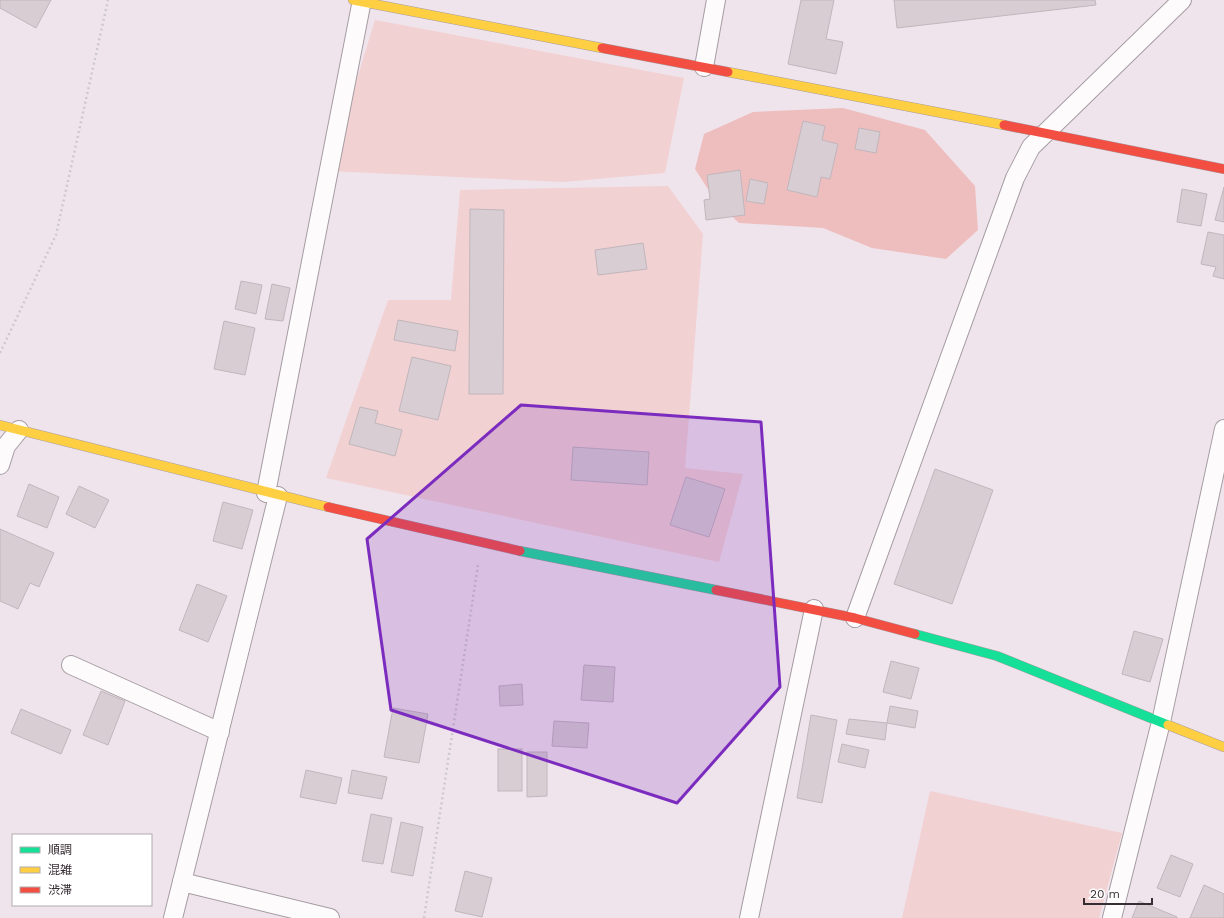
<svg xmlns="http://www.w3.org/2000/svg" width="1224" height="918" font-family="'Work Sans','Noto Sans JP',sans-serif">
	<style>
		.green { fill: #f1d1d2 }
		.forest { fill: #eebebe }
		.building { fill: #d7cdd2; stroke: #c1b6bc }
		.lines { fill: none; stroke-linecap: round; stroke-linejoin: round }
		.street-casing { stroke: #a59ca2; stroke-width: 20 }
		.fast-casing { stroke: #a59ca2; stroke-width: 10 }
		.slow-casing { stroke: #a59ca2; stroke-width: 10 }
		.jam-casing { stroke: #a59ca2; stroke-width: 10 }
		.path { stroke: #cdc9cb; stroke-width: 2.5; stroke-dasharray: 2 3; stroke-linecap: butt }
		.street { stroke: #fdfbfc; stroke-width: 18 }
		.fast { stroke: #16e098; stroke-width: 9 }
		.slow { stroke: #ffcf43; stroke-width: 9 }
		.jam { stroke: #f24e42; stroke-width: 9 }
		.marked { fill: #7b2cbf; fill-opacity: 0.2; stroke: #7b2cbf; stroke-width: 3; stroke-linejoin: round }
	</style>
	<rect width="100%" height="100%" fill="#f0e4ec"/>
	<!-- green -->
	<g class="green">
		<polygon points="375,20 684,78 665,173 563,182 329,171"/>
		<polygon points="668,186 703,234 685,468 743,474 719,562 326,478 388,300 451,300 460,190"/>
		<polygon points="930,791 1122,833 1099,918 902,918"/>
	</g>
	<!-- forest -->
	<polygon class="forest" points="843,108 925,130 975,186 978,230 946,259 872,248 823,228 739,223 715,200 695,169 704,134 753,112"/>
	<!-- building -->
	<g class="building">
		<polygon points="0,0 51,0 36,28 0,8"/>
		<polygon points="801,0 834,0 826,39 843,42 836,74 788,64"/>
		<polygon points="894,0 1095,0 1096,5 897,28"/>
		<polygon points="803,121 825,126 822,140 838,144 830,179 821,177 817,197 787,190"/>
		<polygon points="859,128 880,132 876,153 855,149"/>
		<polygon points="740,170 745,215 706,220 704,200 710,199 707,175"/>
		<polygon points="750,179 768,183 764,204 746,201"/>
		<polygon points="1224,187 1224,222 1215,220"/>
		<polygon points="1182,189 1207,194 1201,226 1177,222"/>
		<polygon points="470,209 504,210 503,394 469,394"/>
		<polygon points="1208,232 1224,235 1224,279 1213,276 1216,267 1201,264"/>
		<polygon points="643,243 647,269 598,275 595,250"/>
		<polygon points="241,281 262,285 256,314 235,309"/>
		<polygon points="272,284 290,288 283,321 265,319"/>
		<polygon points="398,320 458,331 455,351 394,340"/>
		<polygon points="224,321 255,328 245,375 214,369"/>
		<polygon points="412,357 451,366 438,420 399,411"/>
		<polygon points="360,407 378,411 375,423 402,430 395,456 349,444"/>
		<polygon points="573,447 649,452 647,485 571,480"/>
		<polygon points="935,469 993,490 952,604 894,584"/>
		<polygon points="686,477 725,489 709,537 670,525"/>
		<polygon points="29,484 59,497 47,528 17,516"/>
		<polygon points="79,486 109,500 95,528 66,514"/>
		<polygon points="223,502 253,510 242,549 213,541"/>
		<polygon points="0,529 54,553 39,587 30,583 18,609 0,601"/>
		<polygon points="197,584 227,596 208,642 179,630"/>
		<polygon points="1134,631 1163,639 1150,682 1122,674"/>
		<polygon points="891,661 919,668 911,699 883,692"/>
		<polygon points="584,665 615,667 613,702 581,700"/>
		<polygon points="522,684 523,705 500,706 499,686"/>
		<polygon points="101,691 125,701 108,745 83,735"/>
		<polygon points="890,706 918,711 915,728 887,723"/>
		<polygon points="393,708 428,714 419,763 384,757"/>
		<polygon points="21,709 71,730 61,754 11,733"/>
		<polygon points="811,715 837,720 822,803 797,798"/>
		<polygon points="849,719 887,723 885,740 846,734"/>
		<polygon points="554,721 589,723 587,748 552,746"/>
		<polygon points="842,744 869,750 865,768 838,762"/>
		<rect x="498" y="749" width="24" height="42"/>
		<polygon points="527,752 547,752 547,796 527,797"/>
		<polygon points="306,770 342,778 336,804 300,797"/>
		<polygon points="352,770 387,777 382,799 348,793"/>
		<polygon points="371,814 392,818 383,864 362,861"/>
		<polygon points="401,822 423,827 413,876 391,872"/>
		<polygon points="1171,855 1193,864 1180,897 1157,888"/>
		<polygon points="465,871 492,878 482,917 455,911"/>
		<polygon points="1204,885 1224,894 1224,918 1190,918"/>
		<polygon points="1139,901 1177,917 1177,918 1132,918"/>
	</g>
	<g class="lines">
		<defs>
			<g id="street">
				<polyline points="704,67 716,0"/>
				<polyline points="0,465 6,446 19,430"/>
				<polyline points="266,493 362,0"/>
				<polyline points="855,618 1015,178 1031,147 1182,0"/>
				<polyline points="71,665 220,732"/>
				<polyline points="182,882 330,918"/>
				<polyline points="173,918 278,496"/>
				<polyline points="749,918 814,609"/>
				<polyline points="1112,918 1161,722 1224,429"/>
			</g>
			<g id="fast">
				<polyline points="520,551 716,590"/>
				<polyline points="915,634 997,656 1168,725"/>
			</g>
			<g id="slow">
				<polyline points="353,0 602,48"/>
				<polyline points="728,72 1004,125"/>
				<polyline points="0,425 328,507"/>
				<polyline points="1168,725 1224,747"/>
			</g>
			<g id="jam">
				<polyline points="602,48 728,72"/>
				<polyline points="1004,125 1224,169"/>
				<polyline points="328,507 520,551"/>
				<polyline points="716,590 855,618 915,634"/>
			</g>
		</defs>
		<!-- street casing -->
		<use href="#street" class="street-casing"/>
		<!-- fast casing -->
		<use href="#fast" class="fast-casing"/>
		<!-- slow casing -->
		<use href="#slow" class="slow-casing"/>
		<!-- jam casing -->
		<use href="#jam" class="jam-casing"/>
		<!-- path -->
		<g class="path">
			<polyline points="0,353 56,235 108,0"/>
			<polyline points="424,918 478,565"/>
		</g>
		<!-- street -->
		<use href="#street" class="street"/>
		<!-- fast -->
		<use href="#fast" class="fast"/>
		<!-- slow -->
		<use href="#slow" class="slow"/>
		<!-- jam -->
		<use href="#jam" class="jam"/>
	</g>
	<!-- marked area -->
	<path class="marked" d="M 521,405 L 761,422 L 780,687 L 677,803 L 391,710 L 367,539 Z"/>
	<!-- legend -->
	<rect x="12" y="834" width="140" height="72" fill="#ffffff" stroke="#afabad"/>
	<rect x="20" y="847" width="20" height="6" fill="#16e098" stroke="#afabad"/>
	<text x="48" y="854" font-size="12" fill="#362e33">順調</text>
	<rect x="20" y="867" width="20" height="6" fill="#ffcf43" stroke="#afabad"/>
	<text x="48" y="874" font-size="12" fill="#362e33">混雑</text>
	<rect x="20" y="887" width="20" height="6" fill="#f24e42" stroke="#afabad"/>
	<text x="48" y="894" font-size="12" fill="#362e33">渋滞</text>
	<!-- scale -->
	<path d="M1084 898v6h68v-6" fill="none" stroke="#362e33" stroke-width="2"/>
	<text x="1090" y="898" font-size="12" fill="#362e33" stroke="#ffffff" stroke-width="3" paint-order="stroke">20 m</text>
</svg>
